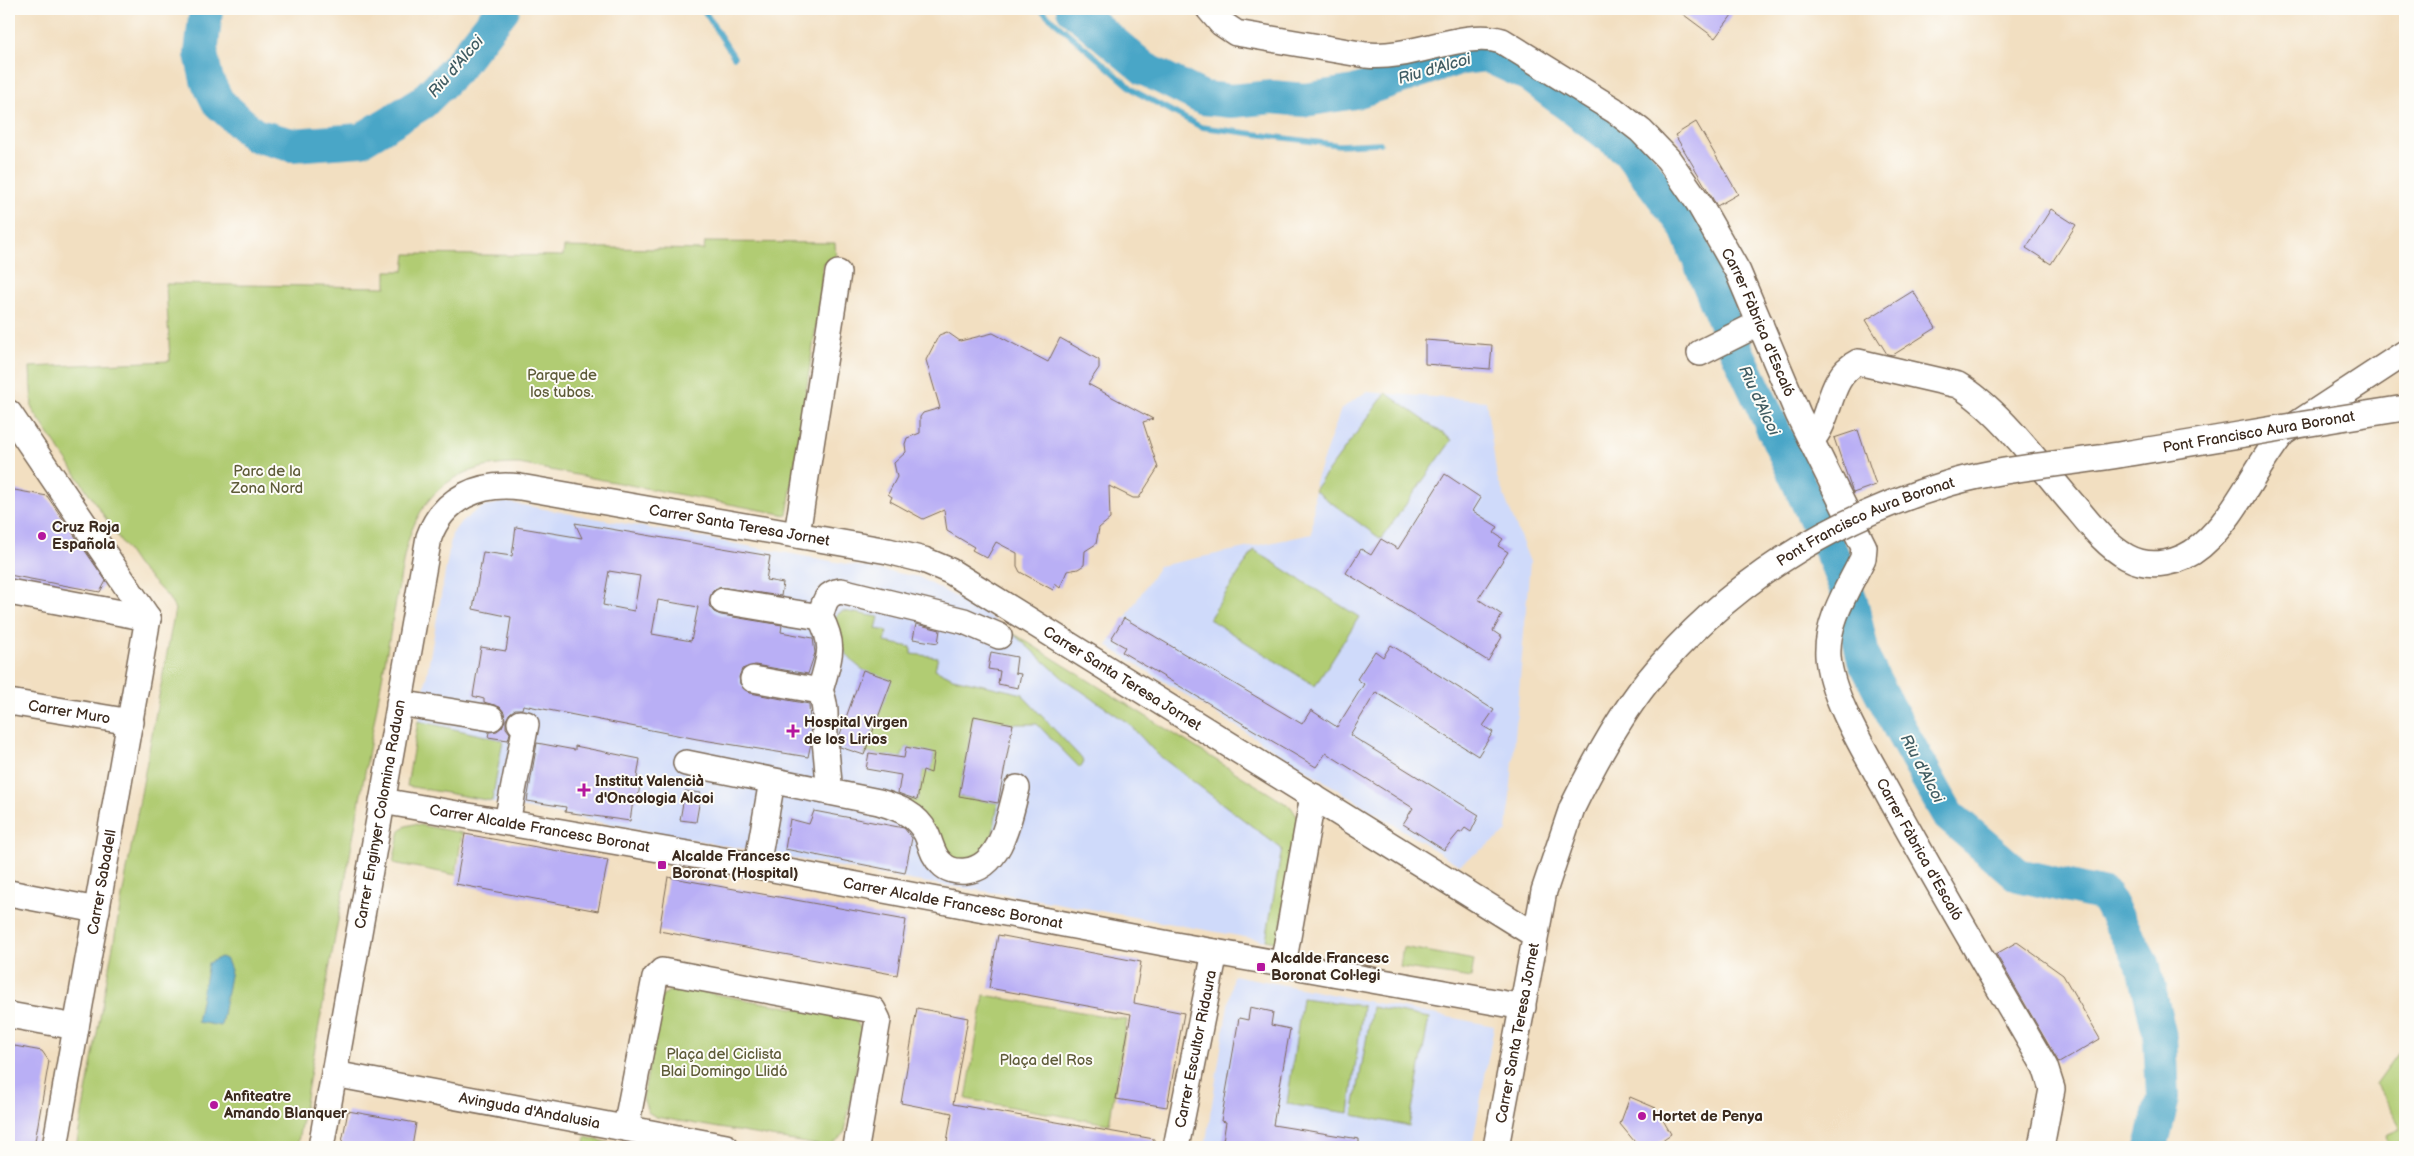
<svg xmlns="http://www.w3.org/2000/svg" width="2414" height="1156" font-family="'Balsamiq Sans',sans-serif">
	<style>
		.built { fill: #cfdafa }
		.green { fill: #b1cc73; stroke: #767b48 }
		.water { fill: #48a6c7; stroke: #426872 }
		.lines { fill: none; stroke-linecap: round; stroke-linejoin: round }
		.stream { stroke: #48a6c7; stroke-width: 5.5 }
		.river { stroke: #48a6c7; stroke-width: 34 }
		.building { fill: #b9aff5; fill-rule: evenodd }
		.minor-casing { stroke: #7b6957; stroke-width: 28 }
		.minor { stroke: #fff; stroke-width: 25 }
		.minor-bridge-casing { stroke: #7b6957; stroke-width: 28; stroke-linecap: butt }
		.minor-bridge { stroke: #fff; stroke-width: 25 }
		.poi-dot { fill: #b5179e; stroke: #fdfcf7; stroke-width: 2 }
		.labels { text-anchor: middle; stroke-width: 4; stroke-linejoin: round; paint-order: stroke }
		.street-label { font-size: 15px; fill: #3b2a1e; stroke: #fdfcf7 }
		.park-label { font-size: 15px; fill: #5e5b38; stroke: #fdfcf7 }
		.poi-label { font-size: 15px; font-weight: bold; fill: #3b2a1e; stroke: #fdfcf7; text-anchor: start }
		.water-label { font-size: 16px; font-style: italic; fill: #405c62; stroke: #fdfcf7 }
	</style>
	<rect width="100%" height="100%" fill="#fdfcf7"/>
	<filter id="ink" filterUnits="userSpaceOnUse"><feTurbulence type="fractalNoise" baseFrequency=".02" numOctaves="2"/><feDisplacementMap in="SourceGraphic" scale="10" xChannelSelector="R" yChannelSelector="G"/><feConvolveMatrix kernelMatrix="1 2 1 2 8 2 1 2 1" color-interpolation-filters="sRGB"/></filter>
	<filter id="wash" filterUnits="userSpaceOnUse"><feTurbulence type="fractalNoise" baseFrequency=".0096" numOctaves="4" result="noise"/><feDisplacementMap in="SourceGraphic" scale="20" xChannelSelector="R" yChannelSelector="G"/><feGaussianBlur stdDeviation="1.12" result="paint"/><feColorMatrix in="noise" values="0 0 0 0 0 0 0 0 0 0 0 0 0 0 0 0 0 1.4 0 .05"/><feComposite in="paint" operator="in"/></filter>
	<g filter="url(#wash)">
		<rect width="100%" height="100%" fill="#f2dfc1"/>
		<!-- built -->
		<g class="built">
			<polygon points="1366,392 1486,401 1497,477 1530,562 1507,832 1459,865 1107,646 1159,566 1312,534 1315,482 1341,409"/>
			<polygon points="506,502 919,577 985,613 1011,632 1291,807 1278,943 1023,897 915,881 407,786 452,534 460,523 477,510 485,506"/>
			<polygon points="1233,975 1494,1026 1472,1147 1205,1147"/>
		</g>
		<!-- green -->
		<g class="green">
			<path d="M 705,242 L 835,243 L 836,262 L 823,263 L 820,301 L 787,515 L 519,464 C 454,463 417,495 404,557 L 297,1147 L 76,1147 L 175,609 L 168,597 L 137,565 L 32,409 L 30,367 L 170,361 L 166,284 L 386,287 L 386,271 L 404,271 L 406,254 L 563,256 L 564,247 L 704,250 Z"/>
			<polygon points="1386,393 1452,440 1381,539 1314,490"/>
			<polygon points="1254,550 1359,617 1315,686 1209,619"/>
			<path d="M 843,611 L 879,617 L 876,629 L 887,631 L 885,642 L 911,647 L 911,654 L 938,657 L 935,669 L 953,678 L 1023,694 L 1024,697 L 1084,761 L 1080,768 L 1037,724 L 1013,724 L 974,717 L 959,796 L 998,803 L 992,840 L 983,857 L 955,866 L 908,805 L 907,799 L 917,800 L 923,770 L 931,772 L 934,754 L 906,747 L 901,758 L 869,753 L 864,755 L 891,680 C 882,677 870,675 862,669 C 847,659 829,633 836,615 Z"/>
			<polygon points="1011,632 1291,807 1299,819 1278,943 1266,940 1282,849 1157,754 1128,723 1064,679"/>
			<polygon points="418,721 503,740 492,801 407,786"/>
			<polygon points="414,824 462,833 456,875 393,863 400,830 406,826"/>
			<polygon points="1403,947 1474,960 1471,978 1400,967"/>
			<path d="M 675,987 L 854,1019 L 863,1031 L 845,1131 C 839,1140 834,1144 823,1146 L 656,1117 L 648,1112 L 643,1098 L 662,996 Z"/>
			<polygon points="984,995 1127,1020 1109,1124 966,1099"/>
			<polygon points="1302,998 1363,1006 1349,1113 1287,1104"/>
			<polygon points="1372,1007 1429,1018 1409,1126 1353,1115"/>
			<polygon points="2405,1044 2405,1147 2390,1147 2387,1134 2401,1128 2376,1084"/>
			<polygon points="586,1137 623,1147 584,1147"/>
		</g>
		<!-- water -->
		<polygon class="water" points="221,957 227,960 231,970 221,1026 197,1022 208,963"/>
		<g class="lines">
			<!-- stream -->
			<g class="stream">
				<polyline points="703,9 734,57"/>
				<polyline points="1040,9 1136,92 1201,127 1339,145 1380,143"/>
				<polyline points="1106,9 1136,12 1151,9"/>
			</g>
			<!-- river -->
			<g class="river">
				<polyline points="206,9 201,54 207,80 218,102 254,135 292,145 361,140 422,103 455,70 503,9"/>
				<polyline points="1073,9 1145,69 1203,98 1232,101 1272,97 1305,100 1355,92 1456,59 1486,55 1529,75 1628,150 1685,226 1734,345 1836,563 1851,601 1864,660 1900,729 1948,815 2018,875 2105,895 2144,967 2160,1037 2163,1098 2151,1147"/>
			</g>
		</g>
		<g id="blocks">
			<!-- building -->
			<g class="building">
				<polygon points="1676,9 1724,9 1732,15 1715,38"/>
				<polygon points="1696,122 1738,194 1717,206 1675,135"/>
				<polygon points="2051,209 2076,225 2051,264 2026,248"/>
				<polygon points="1913,291 1936,328 1893,355 1887,354 1866,320"/>
				<polygon points="947,332 960,341 993,333 1048,362 1060,338 1099,360 1099,368 1088,384 1153,419 1143,422 1158,468 1139,498 1133,498 1109,486 1110,519 1099,528 1096,544 1085,551 1084,565 1078,569 1067,571 1060,588 1055,584 1053,590 1020,572 1017,566 1017,553 996,542 987,558 972,550 974,547 947,531 944,510 923,519 890,501 892,497 888,494 897,477 894,463 906,452 905,444 907,438 920,433 920,417 923,413 940,408 926,360 939,335"/>
				<polygon points="1425,340 1492,345 1490,369 1425,364"/>
				<polygon points="1858,430 1876,485 1853,493 1834,438"/>
				<polygon points="1445,474 1481,498 1473,511 1498,527 1494,533 1503,539 1498,546 1508,552 1478,599 1502,615 1493,631 1502,637 1488,661 1346,573 1361,549 1371,555 1381,539 1398,549"/>
				<polygon points="9,489 47,496 106,581 100,592 9,575"/>
				<path d="M 575,523 L 770,556 L 766,580 L 783,583 L 781,596 L 718,587 L 712,592 L 709,606 L 714,612 L 721,615 L 782,625 L 781,632 L 813,638 L 815,653 L 808,674 L 755,665 L 742,669 L 739,677 L 740,684 L 750,693 L 809,704 L 811,743 L 808,757 L 697,739 L 523,705 L 522,709 L 515,709 L 509,714 L 506,720 L 506,728 L 510,733 L 508,740 L 488,737 L 489,732 L 497,731 L 502,727 L 505,720 L 504,712 L 500,707 L 484,702 L 484,699 L 473,696 L 481,647 L 506,651 L 511,617 L 473,609 L 483,552 L 512,556 L 516,527 L 582,538 ZM 609,571 L 640,576 L 634,611 L 603,605 ZM 658,600 L 698,607 L 691,641 L 652,634 Z"/>
				<polygon points="1124,618 1302,724 1311,710 1337,727 1364,684 1357,679 1375,651 1383,657 1391,645 1494,710 1483,726 1493,732 1478,756 1376,692 1350,735 1479,815 1471,832 1465,828 1461,833 1459,832 1444,850 1403,824 1413,808 1326,753 1316,767 1122,652 1125,647 1111,639"/>
				<polygon points="916,624 940,630 938,643 913,639"/>
				<polygon points="991,652 1017,657 1015,673 1021,674 1018,688 998,684 1000,671 988,669"/>
				<polygon points="863,670 892,680 864,755 840,747 839,737"/>
				<polygon points="974,716 1013,724 998,803 959,796"/>
				<polygon points="537,743 575,750 575,746 640,759 637,778 641,780 637,802 633,801 630,821 565,812 566,807 527,801"/>
				<polygon points="906,747 934,753 931,773 923,770 917,800 898,793 901,775 866,769 869,753 904,758"/>
				<polygon points="685,791 701,793 696,822 680,820"/>
				<polygon points="814,811 904,828 912,838 905,873 785,849 790,819 809,824"/>
				<polygon points="465,834 608,860 598,911 456,884"/>
				<polygon points="668,877 906,920 897,975 659,931"/>
				<polygon points="998,935 1141,962 1134,1003 1184,1013 1167,1107 1116,1099 1131,1014 989,988"/>
				<polygon points="2017,942 2063,975 2100,1039 2059,1063 1996,954"/>
				<polygon points="1250,1007 1273,1012 1271,1025 1290,1029 1273,1125 1359,1139 1359,1147 1222,1147 1226,1122 1221,1121 1239,1018 1248,1020"/>
				<polygon points="917,1008 968,1018 953,1104 1154,1139 1154,1147 946,1147 952,1113 901,1103"/>
				<polygon points="9,1045 42,1051 49,1061 34,1147 9,1147"/>
				<polygon points="1630,1097 1656,1108 1671,1134 1652,1147 1639,1147 1620,1124"/>
				<polygon points="348,1111 416,1123 412,1147 341,1147"/>
			</g>
		</g>
	</g>
	<g filter="url(#ink)">
		<use href="#blocks" fill-opacity="0" stroke="#7b6957" stroke-width="1"/>
		<g class="lines">
			<defs>
				<g id="minor">
					<path id="s1" d="M 1209,9 L 1221,23 L 1236,33 L 1366,55 C 1412,60 1463,29 1502,41 L 1614,110 L 1641,131 L 1668,159 L 1698,202 L 1738,272 L 1798,414 L 1864,547 L 1863,558 C 1848,589 1826,621 1828,656 C 1830,695 1866,753 1885,788 C 1936,882 1991,974 2045,1067 L 2052,1089 L 2041,1147"/>
					<polyline points="1700,353 1760,323"/>
					<polyline points="9,413 148,618"/>
					<path d="M 1811,441 C 1833,417 1826,378 1858,362 L 1958,385 C 2002,411 2043,471 2078,510 C 2092,527 2107,546 2127,557 C 2151,570 2181,563 2201,546 C 2237,515 2254,469 2283,433 L 2405,353"/>
					<polyline points="797,534 838,273"/>
					<polyline points="9,592 148,618"/>
					<path d="M 723,601 L 820,617 C 824,604 825,593 841,591 L 964,621 L 999,636"/>
					<path d="M 753,679 L 820,691 C 828,660 837,648 820,617"/>
					<path d="M 820,691 C 828,708 824,723 825,741 C 827,758 828,775 830,792"/>
					<path id="s2" d="M 9,702 L 131,722"/>
					<polyline points="399,703 491,718"/>
					<path d="M 686,763 L 879,802 C 899,808 916,814 926,833 C 931,843 932,855 941,863 C 947,870 957,872 966,871 C 1002,867 1009,817 1017,788"/>
					<path id="s3" d="M 382,801 L 757,866 L 1164,943 L 1523,1007"/>
					<polyline points="507,822 526,724 520,723"/>
					<polyline points="757,866 772,781"/>
					<polyline points="9,893 97,910"/>
					<polyline points="1283,965 1313,796"/>
					<polyline points="9,1015 76,1027"/>
					<path id="s4" d="M 334,1074 L 726,1147"/>
					<polyline points="626,1127 655,978 662,971 873,1010 878,1020 856,1147"/>
					<path id="s5" d="M 55,1147 L 148,618"/>
					<path id="s6" d="M 321,1147 L 429,537 C 443,498 480,482 520,487 L 888,551 L 924,560 L 950,571 L 1535,935"/>
					<path id="s7" d="M 1176,1147 L 1215,952"/>
					<path id="s8" d="M 1496,1147 L 1544,891 L 1572,808"/>
				</g>
			</defs>
			<!-- minor casing -->
			<use href="#minor" class="minor-casing"/>
			<!-- minor -->
			<use href="#minor" class="minor"/>
			<defs>
				<g id="minor-bridge">
					<path id="s9" d="M 1572,808 C 1593,765 1617,720 1647,682 C 1725,585 1831,518 1950,483 C 2006,467 2067,464 2124,454 C 2218,439 2312,422 2405,408"/>
				</g>
			</defs>
			<!-- minor-bridge casing -->
			<use href="#minor-bridge" class="minor-bridge-casing"/>
			<!-- minor-bridge -->
			<use href="#minor-bridge" class="minor-bridge"/>
		</g>
	</g>
	<!-- markers -->
	<g class="poi-dot">
		<circle cx="42" cy="536" r="5"/>
		<path d="M790.5 723.5h5v5h5v5h-5v5h-5v-5h-5v-5h5z"/>
		<path d="M581.5 782.5h5v5h5v5h-5v5h-5v-5h-5v-5h5z"/>
		<rect x="657" y="860" width="10" height="10" rx="2.5"/>
		<rect x="1256" y="962" width="10" height="10" rx="2.5"/>
		<circle cx="214" cy="1105" r="5"/>
		<circle cx="1642" cy="1116" r="5"/>
	</g>
	<g class="labels">
		<!-- street labels -->
		<g class="street-label">
			<text dy="5" stroke="none"><textPath href="#s1" startOffset="698">Carrer Fàbrica d'Escaló</textPath></text>
			<text dy="5" stroke="none"><textPath href="#s9" startOffset="828">Pont Francisco Aura Boronat</textPath></text>
			<text dy="5" stroke="none"><textPath href="#s6" startOffset="955">Carrer Santa Teresa Jornet</textPath></text>
			<text dy="5" stroke="none"><textPath href="#s9" startOffset="422">Pont Francisco Aura Boronat</textPath></text>
			<text dy="5" stroke="none"><textPath href="#s6" startOffset="1374">Carrer Santa Teresa Jornet</textPath></text>
			<text dy="5" stroke="none"><textPath href="#s2" startOffset="61">Carrer Muro</textPath></text>
			<text dy="5" stroke="none"><textPath href="#s6" startOffset="338">Carrer Enginyer Colomina Raduan</textPath></text>
			<text dy="5" stroke="none"><textPath href="#s3" startOffset="160">Carrer Alcalde Francesc Boronat</textPath></text>
			<text dy="5" stroke="none"><textPath href="#s1" startOffset="1278">Carrer Fàbrica d'Escaló</textPath></text>
			<text dy="5" stroke="none"><textPath href="#s5" startOffset="269">Carrer Sabadell</textPath></text>
			<text dy="5" stroke="none"><textPath href="#s3" startOffset="580">Carrer Alcalde Francesc Boronat</textPath></text>
			<text dy="5" stroke="none"><textPath href="#s8" startOffset="116">Carrer Santa Teresa Jornet</textPath></text>
			<text dy="5" stroke="none"><textPath href="#s7" startOffset="100">Carrer Escultor Ridaura</textPath></text>
			<text dy="5" stroke="none"><textPath href="#s4" startOffset="199">Avinguda d'Andalusia</textPath></text>
		</g>
		<!-- park labels -->
		<g class="park-label">
			<text x="562" y="380">Parque de<tspan x="562" dy="17">los tubos.</tspan></text>
			<text x="267" y="476">Parc de la<tspan x="267" dy="17">Zona Nord</tspan></text>
			<text x="724" y="1059">Plaça del Ciclista<tspan x="724" dy="17">Blai Domingo Llidó</tspan></text>
			<text x="1046" y="1065">Plaça del Ros</text>
		</g>
		<!-- poi labels -->
		<g class="poi-label">
			<text x="52" y="532">Cruz Roja<tspan x="52" dy="17">Española</tspan></text>
			<text x="804" y="727">Hospital Virgen<tspan x="804" dy="17">de los Lirios</tspan></text>
			<text x="595" y="786">Institut Valencià<tspan x="595" dy="17">d'Oncologia Alcoi</tspan></text>
			<text x="672" y="861">Alcalde Francesc<tspan x="672" dy="17">Boronat (Hospital)</tspan></text>
			<text x="1271" y="963">Alcalde Francesc<tspan x="1271" dy="17">Boronat Col·legi</tspan></text>
			<text x="224" y="1101">Anfiteatre<tspan x="224" dy="17">Amando Blanquer</tspan></text>
			<text x="1652" y="1121">Hortet de Penya</text>
		</g>
		<!-- water labels -->
		<g class="water-label">
			<text transform="translate(455 66) rotate(-49)" y="6">Riu d'Alcoi</text>
			<text transform="translate(1434 68) rotate(-16)" y="6">Riu d'Alcoi</text>
			<text transform="translate(1760 400) rotate(65)" y="6">Riu d'Alcoi</text>
			<text transform="translate(1923 768) rotate(62)" y="6">Riu d'Alcoi</text>
		</g>
	</g>
	<!-- margin -->
	<rect width="2414" height="1156" fill="none" stroke="#fdfcf7" stroke-width="30"/>
</svg>
